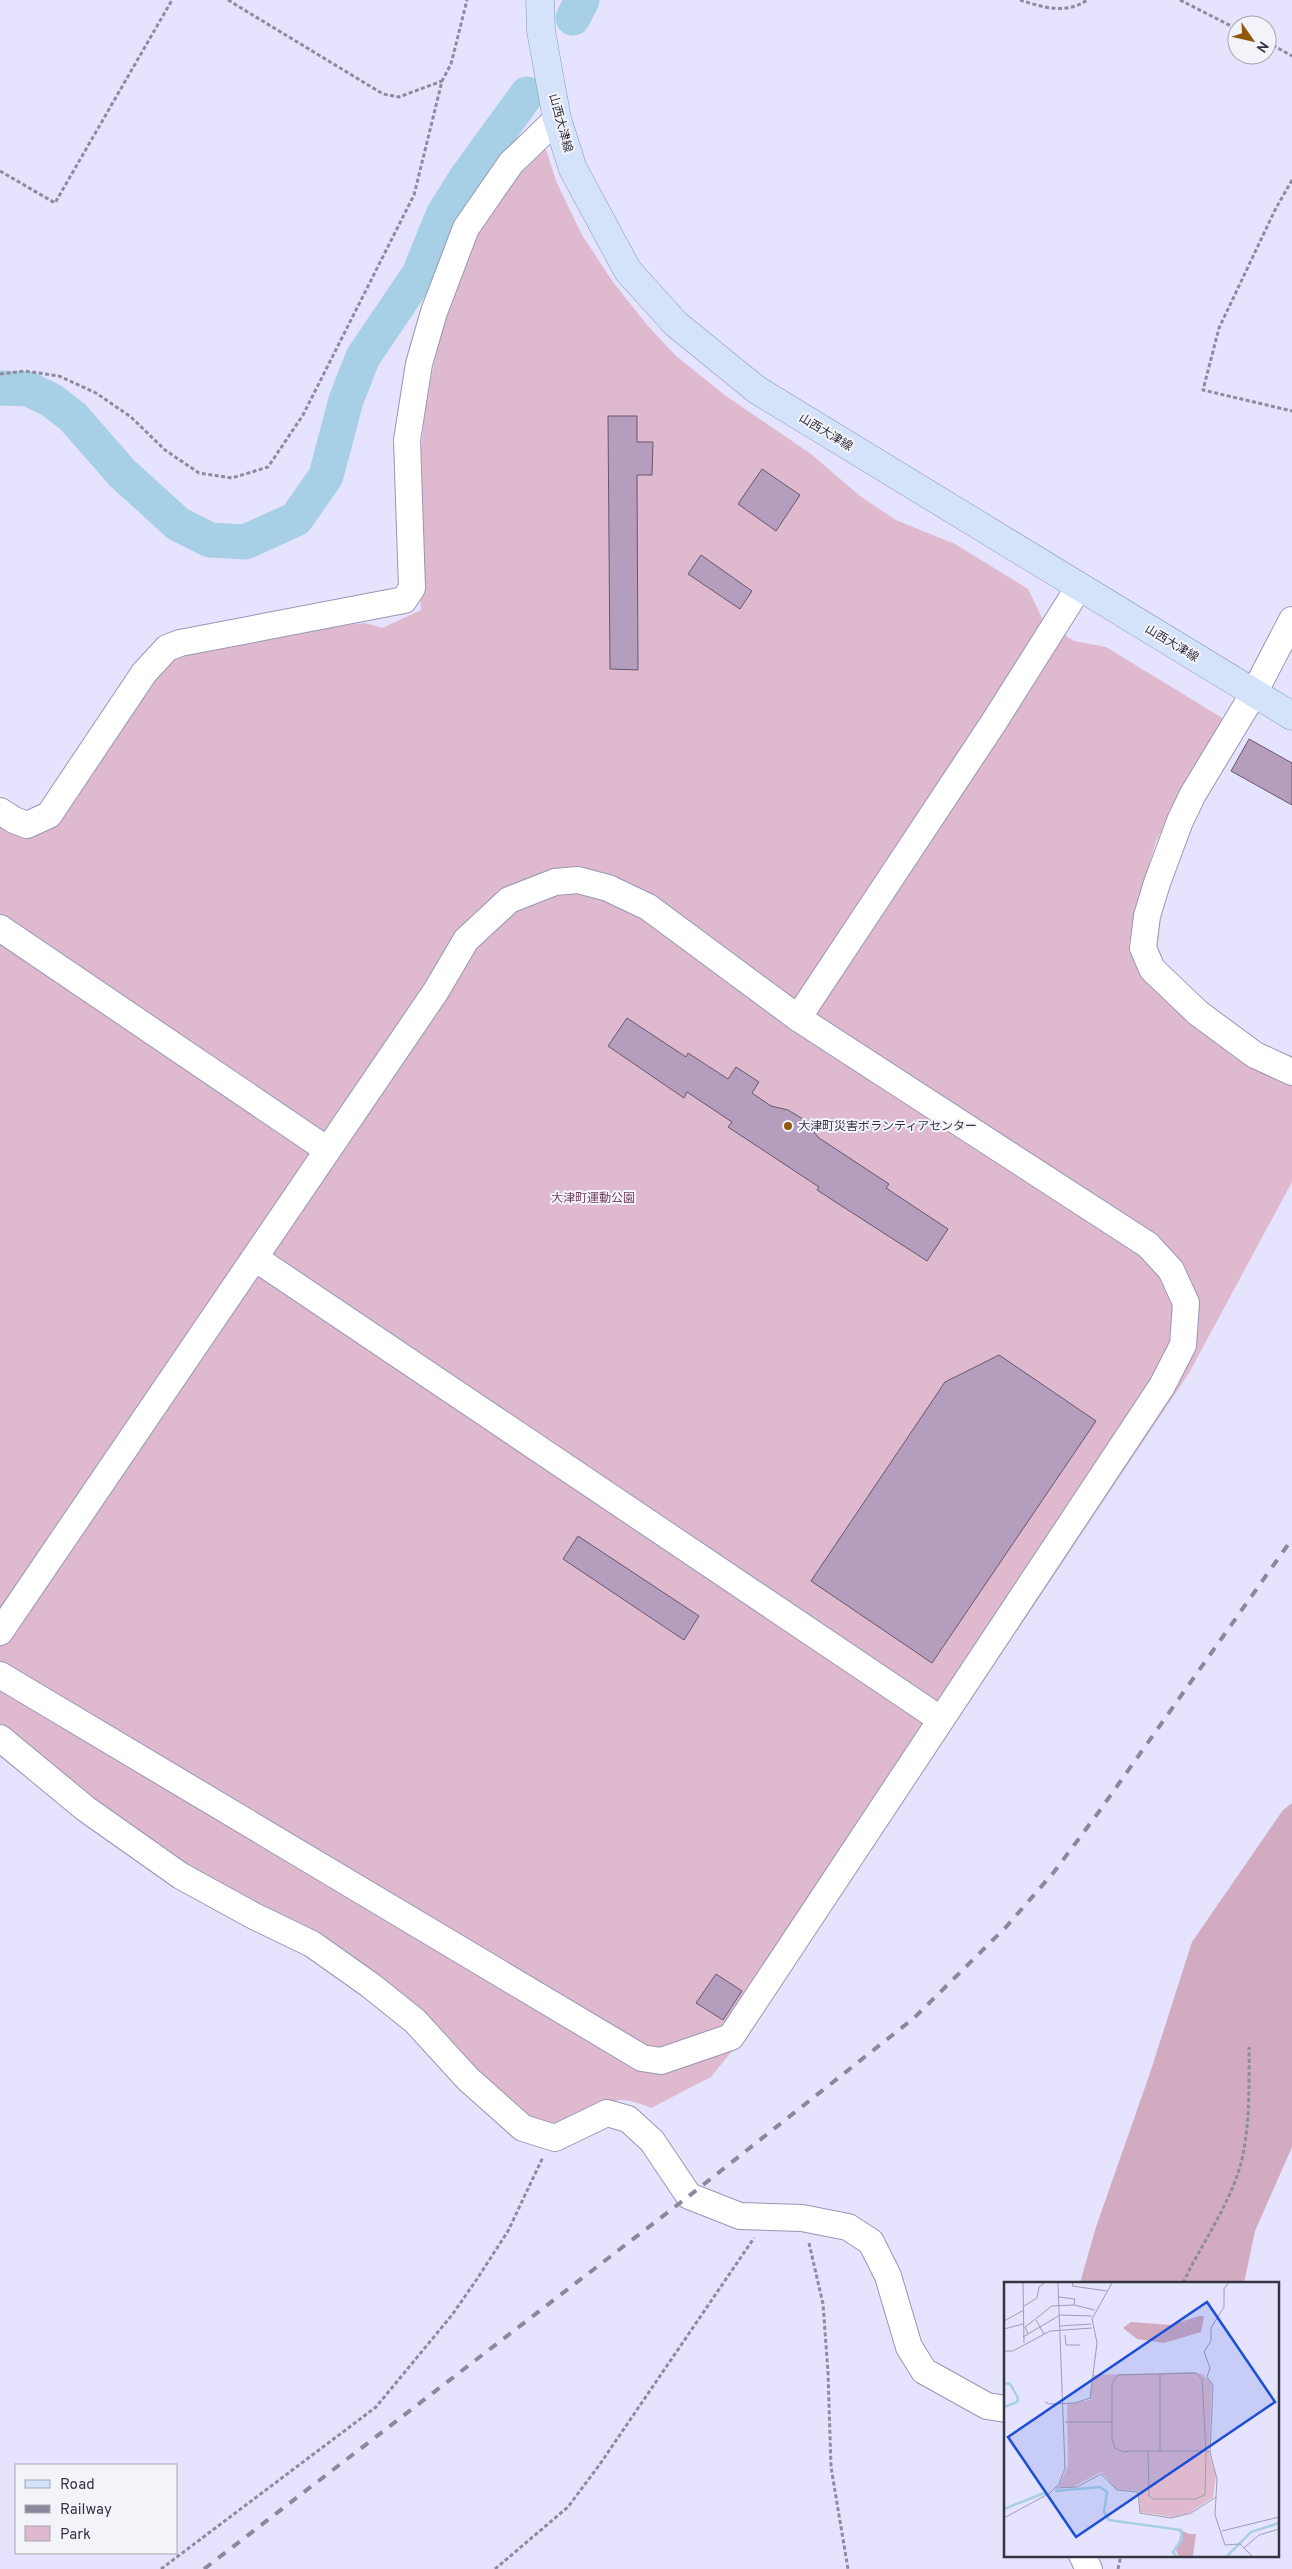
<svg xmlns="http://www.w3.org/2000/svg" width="1292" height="2569" font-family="Overpass,'Noto Sans JP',sans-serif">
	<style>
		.green { fill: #dfbace }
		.forest { fill: #d2abc1 }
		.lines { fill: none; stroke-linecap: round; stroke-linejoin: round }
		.river { stroke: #a7cfe6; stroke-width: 35 }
		.building { fill: #b59dbe; stroke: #67566e }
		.minor-casing { stroke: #9896b4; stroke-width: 28 }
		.major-casing { stroke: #8a98b7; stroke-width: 29 }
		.path { stroke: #8d8c9f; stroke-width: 3; stroke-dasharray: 4 2.5; stroke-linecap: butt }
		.minor { stroke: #fff; stroke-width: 26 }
		.major { stroke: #d4e2fa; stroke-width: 28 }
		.rail { stroke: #8a899c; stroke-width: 4; stroke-dasharray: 9 9; stroke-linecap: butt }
		.poi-dot { fill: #8f580d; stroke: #f3f3fa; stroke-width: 2 }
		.labels { text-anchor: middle; stroke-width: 4; stroke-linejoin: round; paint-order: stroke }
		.street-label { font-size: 12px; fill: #353441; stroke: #f3f3fa }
		.poi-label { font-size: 12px; fill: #353441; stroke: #f3f3fa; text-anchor: start }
		.park-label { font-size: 12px; fill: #754160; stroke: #f3f3fa }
		.inset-river { fill: none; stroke: #a7cfe6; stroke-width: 2.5 }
		.inset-road { fill: none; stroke: #9f9db2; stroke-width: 1 }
		.view { fill: #1d4ed8; fill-opacity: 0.15; stroke: #1d4ed8; stroke-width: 2.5 }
		.inset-edge { fill: none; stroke: #353441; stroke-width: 2.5 }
	</style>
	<rect width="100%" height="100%" fill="#e5e3fd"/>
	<!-- green -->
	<path class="green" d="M 545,146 L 556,181 L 582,235 L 613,282 L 648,326 L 676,356 L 726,396 L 811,454 L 860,496 L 896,520 L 955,544 L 1028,589 L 1044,622 L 1074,641 L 1106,647 L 1224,719 L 1156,841 L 1136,909 L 1129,944 L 1144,974 L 1181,1012 L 1235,1058 L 1292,1086 L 1292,1182 L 1189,1373 L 760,2016 L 711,2077 L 651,2108 C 615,2093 613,2102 581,2116 C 570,2120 558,2123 547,2126 L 510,2109 L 472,2069 L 450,2038 L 333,1947 L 243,1904 L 125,1824 L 0,1727 L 0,821 L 33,835 L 163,666 L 185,651 L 261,635 L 365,623 L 382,628 L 421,610 C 412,490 420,368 468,257 C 480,229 493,201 513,178 C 523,167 534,156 545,146 Z"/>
	<!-- forest -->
	<polygon class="forest" points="1292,1803 1292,2147 1255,2231 1244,2283 1080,2283 1096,2227 1149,2076 1192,1942 1283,1810"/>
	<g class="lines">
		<!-- river -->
		<g class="river">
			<polyline points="573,18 582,0"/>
			<polyline points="0,388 28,389 51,400 73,417 122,473 178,524 210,540 245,542 296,519 326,476 346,400 363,357 419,274 443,215 466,178 527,94"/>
		</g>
	</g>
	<!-- building -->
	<g class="building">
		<polygon points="608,416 637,416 637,442 653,442 652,475 637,475 638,670 610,669"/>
		<polygon points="762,469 800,495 776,531 738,504"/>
		<polygon points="701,555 752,591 740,609 688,574"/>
		<polygon points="1249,739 1292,763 1292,805 1231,771"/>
		<polygon points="627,1018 686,1057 688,1053 728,1079 736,1067 759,1082 752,1093 771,1106 788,1110 803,1119 819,1138 889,1184 886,1188 948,1229 927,1261 817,1190 819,1187 728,1127 732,1122 687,1092 684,1098 608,1046"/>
		<polygon points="999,1355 1096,1421 932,1663 811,1581 945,1382"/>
		<polygon points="578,1536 699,1616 684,1640 563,1559"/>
		<polygon points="716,1974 742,1991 723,2020 696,2003"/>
	</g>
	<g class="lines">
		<defs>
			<g id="minor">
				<polyline points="1292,620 1254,693 1193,794 1180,821 1157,883 1147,916 1143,948 1152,969 1198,1013 1255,1055 1292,1072"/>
				<polyline points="0,811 14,820 27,825 49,815 144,673 167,648 180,643 404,600 412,588 407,440 419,364 434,312 466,228 511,163 557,119"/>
				<polyline points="0,928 326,1149"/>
				<polyline points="798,1018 994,722 1079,587"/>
				<polyline points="255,1258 940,1719"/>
				<polyline points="0,1632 436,991 466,940 509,900 555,882 578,880 608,888 648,907 798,1018 1148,1245 1171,1270 1186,1303 1183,1345 1162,1386 731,2037 661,2061 642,2058 0,1675"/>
				<polyline points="0,1738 86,1809 181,1876 254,1916 312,1944 370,1985 415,2021 468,2079 523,2128 555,2138 607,2113 628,2119 652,2141 689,2196 740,2216 802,2218 848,2227 871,2242 888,2276 909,2347 924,2371 987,2406 1006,2409"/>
				<polyline points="1082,2555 1089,2569"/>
			</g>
			<polyline id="major" points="540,0 541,31 557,119 573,169 628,271 676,324 757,390 1292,716"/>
		</defs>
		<!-- minor casing -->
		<use href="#minor" class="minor-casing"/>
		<!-- major casing -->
		<use href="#major" class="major-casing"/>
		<!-- path -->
		<g class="path">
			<polyline points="228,0 383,94 399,97 442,81"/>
			<path d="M 1020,0 C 1042,7 1066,15 1087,0"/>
			<polyline points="1180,0 1237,29"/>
			<polyline points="1267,42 1292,56"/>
			<polyline points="0,171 55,203 172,0"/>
			<polyline points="1292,180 1275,210 1219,328 1203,390 1292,411"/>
			<polyline points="0,374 25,371 59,376 96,393 131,417 165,450 199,473 232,478 268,467 303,415 414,195 442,81 451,64 467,0"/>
			<polyline points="809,2243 823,2304 828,2372 831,2467 848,2569"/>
			<path d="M 1183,2283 C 1199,2249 1220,2219 1234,2184 C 1251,2143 1249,2091 1249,2047"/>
			<polyline points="161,2569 376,2407 452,2315 477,2279 508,2231 543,2157"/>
			<polyline points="495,2569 568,2507 600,2464 754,2238"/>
			<polyline points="1118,2569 1121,2555"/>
		</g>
		<!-- minor -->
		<use href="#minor" class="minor"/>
		<!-- major -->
		<use href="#major" class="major"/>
		<!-- rail -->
		<polyline class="rail" points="204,2569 689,2196 914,2018 1006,1927 1054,1872 1098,1813 1292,1539"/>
	</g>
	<!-- markers -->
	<circle class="poi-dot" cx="788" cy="1126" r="5"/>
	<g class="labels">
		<!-- street labels -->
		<g class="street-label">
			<text transform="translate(561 123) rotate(75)" y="4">山西大津線</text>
			<text transform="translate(826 432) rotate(31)" y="4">山西大津線</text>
			<text transform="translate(1172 643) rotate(31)" y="4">山西大津線</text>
		</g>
		<!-- poi labels -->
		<g class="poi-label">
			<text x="798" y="1130">大津町災害ボランティアセンター</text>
		</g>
		<!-- park labels -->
		<g class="park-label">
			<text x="593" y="1202">大津町運動公園</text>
		</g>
	</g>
	<!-- overview -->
	<g transform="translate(1004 2282)">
		<rect width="275" height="275" fill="#e5e3fd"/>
		<path d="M 188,90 L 198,92 L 208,101 L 205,170 L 212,194 L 209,215 L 185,231 L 169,235 L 136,230 L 135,209 L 112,207 L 97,190 L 69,205 L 54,205 L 64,184 L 63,122 L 86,118 L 89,93 Z" fill="#dfbace"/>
		<path d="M 195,34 L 200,34 L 197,50 L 160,61 L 133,57 L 119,46 L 127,40 L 167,43 ZM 172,246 L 185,252 L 192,252 L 189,274 L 175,274 L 172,269 L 177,252 Z" fill="#d2abc1"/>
		<path class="inset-river" d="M 0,101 L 6,102 L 14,116 L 13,120 L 0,125M 51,209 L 96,205 L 103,210 L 100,230 L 105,238 L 177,248 L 178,257 L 169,270 L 172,274M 0,227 L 43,210M 223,274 L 247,250 L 275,241"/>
		<path class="inset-road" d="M 19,1 L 20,61M 69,1 L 68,4 L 103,9M 224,1 L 220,7 L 220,25 L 207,46 L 207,59 L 200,70 L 206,86 L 203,95 L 209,103 L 206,170 L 213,197 L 211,233 L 221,263 L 236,262 L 248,274M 55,15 L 71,17 L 70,23M 20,24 L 33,16 L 35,5 L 40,1M 32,38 L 40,52M 0,39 L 20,28M 56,44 L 87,42M 0,47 L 19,42M 24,52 L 56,33 L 88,34M 61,53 L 62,63 L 76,63M 19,55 L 24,52 L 21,45 L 48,24 L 70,23 L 91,28M 0,69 L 9,69 L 46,49 L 88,46M 156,92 L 156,169M 41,120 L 45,122 L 71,121 L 86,116 L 93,61 L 88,37 L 108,1M 61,140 L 109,140M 144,169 L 145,214 L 149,217 L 191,217 L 201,213 L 202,169 L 198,97 L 192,91 L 114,93 L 108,101 L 108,157 L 111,166 L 120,170 L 126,169 L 202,169 L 206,170M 52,206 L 73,205 L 97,192 L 113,208 L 134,210 L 136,231 L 167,236 L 187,231 L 212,215M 0,236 L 46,211 L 55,202 L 61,186 L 54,1M 218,249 L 275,235M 240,266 L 255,253 L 275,247"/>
		<path class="view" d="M 203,20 L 271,120 L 72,255 L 4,155 Z"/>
		<rect width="275" height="275" class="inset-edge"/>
	</g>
	<!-- legend -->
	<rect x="15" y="2464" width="162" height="90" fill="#f3f3fa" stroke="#a7a7b0"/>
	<rect x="25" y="2480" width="25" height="8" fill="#d4e2fa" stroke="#a7a7b0"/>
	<text x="60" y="2489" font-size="15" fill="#353441">Road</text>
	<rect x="25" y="2505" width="25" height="8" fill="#8a899c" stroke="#a7a7b0"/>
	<text x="60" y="2514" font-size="15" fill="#353441">Railway</text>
	<rect x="25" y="2526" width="25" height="15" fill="#dfbace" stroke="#a7a7b0"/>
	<text x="60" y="2539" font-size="15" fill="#353441">Park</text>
	<!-- north arrow -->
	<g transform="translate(1252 40) rotate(124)"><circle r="24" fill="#f3f3fa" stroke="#a7a7b0"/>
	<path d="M0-4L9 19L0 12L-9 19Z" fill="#8f580d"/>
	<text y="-8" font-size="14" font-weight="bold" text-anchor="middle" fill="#353441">N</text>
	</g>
</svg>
